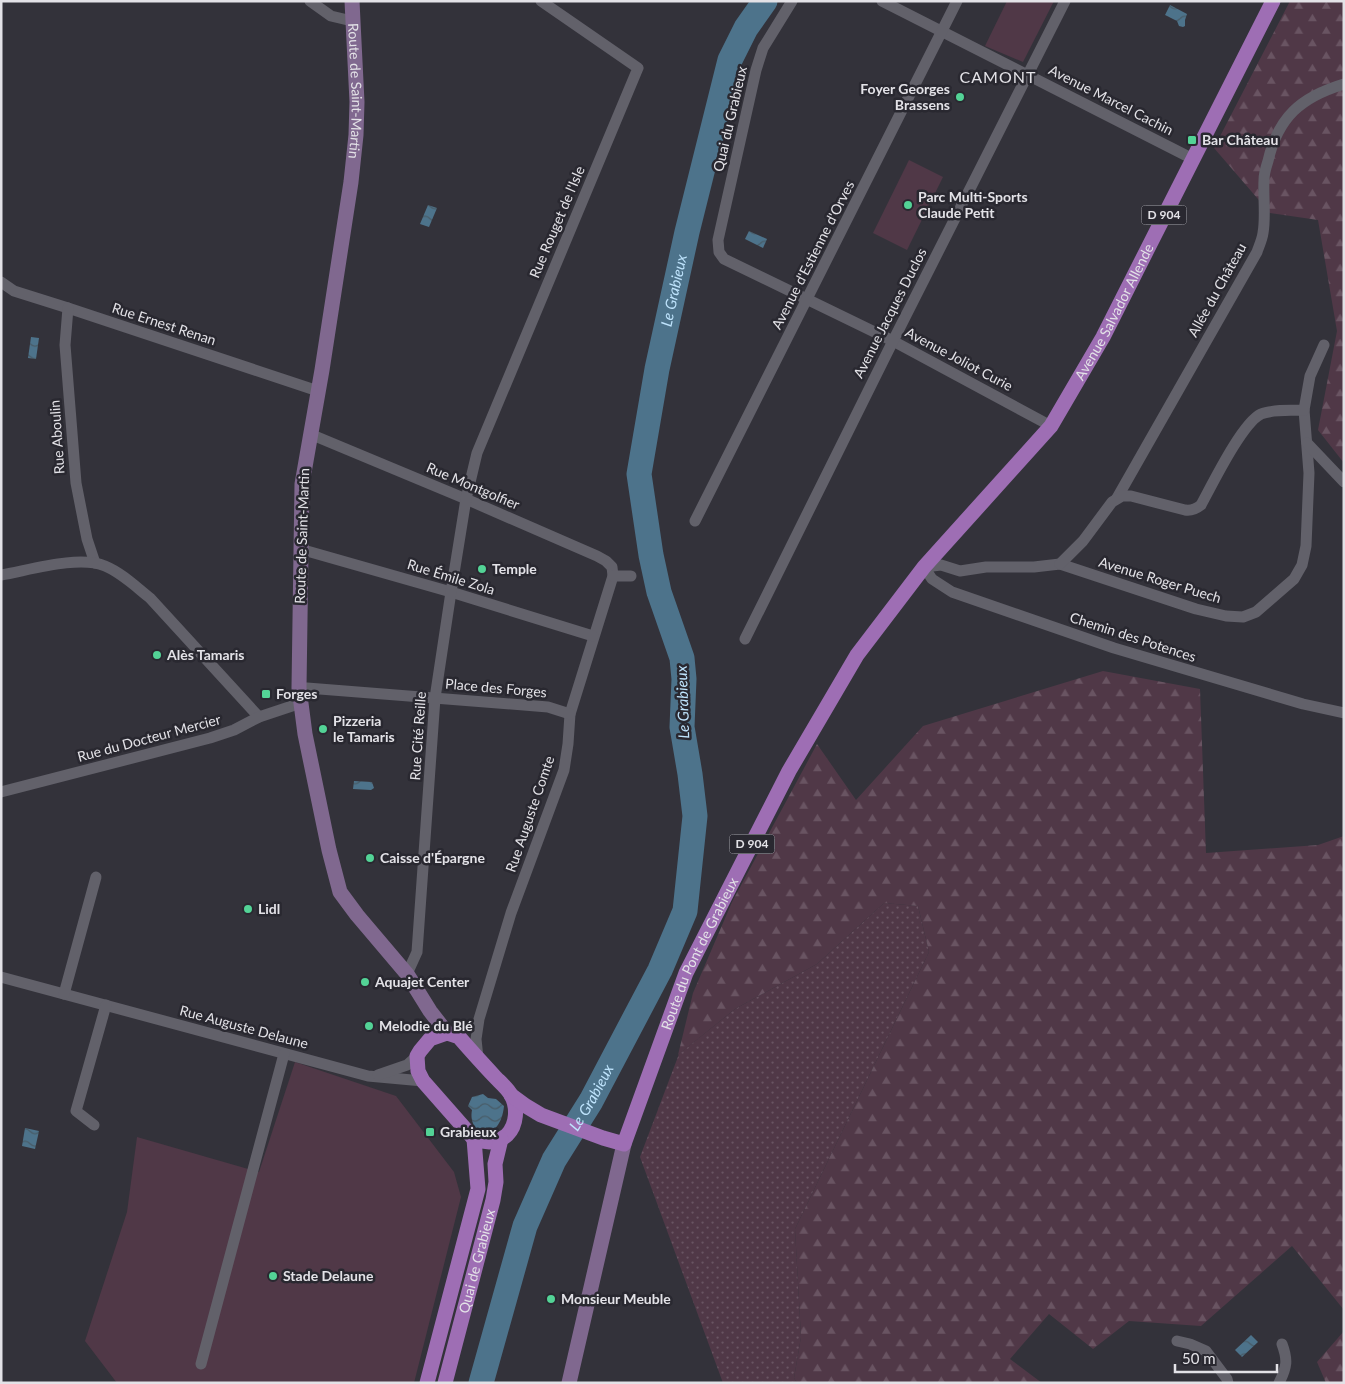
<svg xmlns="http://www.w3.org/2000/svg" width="1345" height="1384" font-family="Lato,sans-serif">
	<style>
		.grass { fill: url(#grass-dots) }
		.forest { fill: url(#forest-firs) }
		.green { fill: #503847 }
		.water { fill: url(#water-waves) }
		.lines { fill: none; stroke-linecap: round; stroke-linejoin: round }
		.river { stroke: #4d738b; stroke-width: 25 }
		.street { stroke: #62616a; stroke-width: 11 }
		.secondary { stroke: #80688f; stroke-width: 15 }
		.primary { stroke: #9e6eb4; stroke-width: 15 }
		.poi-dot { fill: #53d396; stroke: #292830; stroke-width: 2 }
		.labels { text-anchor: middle; stroke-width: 5; stroke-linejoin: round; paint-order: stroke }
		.shield { fill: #292830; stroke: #abaab0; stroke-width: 1 }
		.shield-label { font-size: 12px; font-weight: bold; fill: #e3e2e7 }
		.poi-label { font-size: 14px; font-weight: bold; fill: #e3e2e7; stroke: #292830; text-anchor: start }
		.street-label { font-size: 14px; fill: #e3e2e7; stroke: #292830 }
		.water-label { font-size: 15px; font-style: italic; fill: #bfe4fd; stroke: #292830 }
		.quarter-label { font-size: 16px; letter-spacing: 1px; fill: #e3e2e7; stroke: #292830 }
	</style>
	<defs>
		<pattern id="grass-dots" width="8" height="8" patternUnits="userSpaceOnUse" patternTransform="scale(1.25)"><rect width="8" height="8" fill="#503847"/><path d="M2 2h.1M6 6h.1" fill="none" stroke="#695462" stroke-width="1.8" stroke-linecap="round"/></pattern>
		<pattern id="forest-firs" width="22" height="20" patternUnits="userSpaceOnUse" patternTransform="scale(1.25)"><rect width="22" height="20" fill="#503847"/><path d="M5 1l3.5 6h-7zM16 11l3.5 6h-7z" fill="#695462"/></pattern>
		<pattern id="water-waves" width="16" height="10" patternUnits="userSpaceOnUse" patternTransform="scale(1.25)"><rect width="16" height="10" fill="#4d738b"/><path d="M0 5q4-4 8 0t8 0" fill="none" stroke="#485c68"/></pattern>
	</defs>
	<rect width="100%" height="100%" fill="#33323a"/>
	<!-- grass -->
	<polygon class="grass" points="884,903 918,906 929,952 795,1229 801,1337 794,1378 797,1383 723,1383 640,1157 679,1054 735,1009 817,964"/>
	<!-- forest -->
	<g class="forest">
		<polygon points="1290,1 1344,1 1344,463 1318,430 1337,331 1318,220 1270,213 1214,148"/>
		<polygon points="1103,671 1200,689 1206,853 1318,845 1344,836 1344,1310 1292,1246 1201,1326 1129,1321 1093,1349 1049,1314 1010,1359 1042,1383 797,1383 794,1378 801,1337 795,1229 929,952 918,906 884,903 817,964 735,1009 678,1055 693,993 732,902 817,744 856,800 923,726"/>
		<polygon points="1344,1331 1344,1383 1326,1383 1317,1362"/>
	</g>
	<!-- green -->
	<g class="green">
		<polygon points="1007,1 1054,1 1023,62 985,46"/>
		<polygon points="909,160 943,177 907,250 873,233"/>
		<polygon points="295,1062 396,1096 454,1172 461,1197 414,1383 117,1383 85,1341 127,1212 137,1137 259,1172"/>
	</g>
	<!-- water -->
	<g class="water">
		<polygon points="1170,5 1187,14 1185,20 1185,26 1183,27 1179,26 1177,21 1165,15"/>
		<polygon points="428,205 437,208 429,227 420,224"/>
		<polygon points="749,231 767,239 763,248 745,239"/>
		<polygon points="31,337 39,338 36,359 28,358"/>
		<polygon points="354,781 372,782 374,788 371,790 353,789"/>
		<path d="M 483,1094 L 488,1098 L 496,1099 L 504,1106 C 500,1145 467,1136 472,1110 L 468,1106 L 472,1097 Z"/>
		<polygon points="25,1128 39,1131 35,1149 22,1146"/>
		<polygon points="1251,1335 1258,1342 1242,1357 1235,1350"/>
	</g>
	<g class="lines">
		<!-- river -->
		<path class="river" id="s1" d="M 481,1383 L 525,1226 L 554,1160 L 591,1101 L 660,970 L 685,911 L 695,816 L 690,774 L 682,727 L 684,679 L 682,658 L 659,592 L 651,555 L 639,474 L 657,369 L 687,232 L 730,60 L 746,28 L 765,1"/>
		<!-- street -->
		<g class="street">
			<polyline points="310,1 331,16 352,21"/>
			<polyline points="792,1 763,48 756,70 718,240 719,252 724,259 893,341 1051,426"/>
			<polyline points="882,1 1193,159"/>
			<polyline points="1,282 14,291 68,308 318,391"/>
			<polyline points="68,308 65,345 76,483 87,539 95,563"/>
			<polyline points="1304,410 1309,473 1306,546 1302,565 1294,579 1256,612 1243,617 1226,616 1196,609 1060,564 1034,567 986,567 960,571 941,565 924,567 932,579 952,592 1114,648 1303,704 1344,713"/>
			<polyline points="310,434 466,499 597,556 606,561 612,567 613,576 570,714 568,744 564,770 511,913 479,1019 476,1039 478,1058"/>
			<polyline points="1307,443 1344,482"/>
			<path d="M 1117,498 L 1257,252 C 1259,246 1262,240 1263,233 C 1266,216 1263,197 1264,180 C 1264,173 1266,167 1268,161 C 1278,117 1301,97 1344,84"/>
			<polyline points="695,521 957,1"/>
			<polyline points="300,549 451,592 593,636"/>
			<path d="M 1060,564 L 1083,541 L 1112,502 L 1122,496 L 1131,496 L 1185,510 C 1191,511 1196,509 1201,505 C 1212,485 1242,423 1261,414 C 1273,409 1290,411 1304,410 L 1310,376 L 1324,345"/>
			<path d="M 1,575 C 30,570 79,555 105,566 C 122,573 136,587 150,598 L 259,717"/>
			<polyline points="613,576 631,576"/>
			<polyline points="745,639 893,341 1065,1"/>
			<polyline points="299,688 307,688 548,707 570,714"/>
			<polyline points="1,792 210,738 234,730 259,717 301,703"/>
			<polyline points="407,974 417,952 435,698 451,592 466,499 477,453 638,68 541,1"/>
			<polyline points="1,977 368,1076 423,1081"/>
			<polyline points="64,994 96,877"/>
			<polyline points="378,1075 407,1065 417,1056"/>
			<polyline points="94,1125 76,1111 106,1005"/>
			<polyline points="1177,1341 1190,1344 1206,1351 1227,1379 1228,1383"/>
			<polyline points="201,1364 284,1054"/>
			<path d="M 1279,1383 C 1287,1367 1288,1360 1282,1344"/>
		</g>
		<!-- secondary -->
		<g class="secondary">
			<path id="s2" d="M 352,1 L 357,102 L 356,135 L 351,182 L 322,370 L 302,484 L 299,688 L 305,734 L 329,850 L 340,892 L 357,915 L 407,974 L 430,1011 L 447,1033"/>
			<polyline points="569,1383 624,1144"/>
		</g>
		<!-- primary -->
		<g class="primary">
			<path d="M 447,1033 L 459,1037 C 471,1051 483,1064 496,1078 C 501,1083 508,1089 511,1095 C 518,1107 517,1125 507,1135 C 496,1144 486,1143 474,1139 L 423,1081 L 418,1071 L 417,1056 L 420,1051 L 430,1039 Z"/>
			<path id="s3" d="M 511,1095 L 526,1106 L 541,1115 L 603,1138 L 624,1144 L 686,973 L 789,771 L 857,655 L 924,567 L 1051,426 L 1103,337 L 1273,1"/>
			<polyline points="427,1383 478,1189 474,1139"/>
			<path id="s4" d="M 445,1383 L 493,1200 L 496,1182 L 495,1164 L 501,1139"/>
		</g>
	</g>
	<!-- markers -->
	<g class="poi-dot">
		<circle cx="960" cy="97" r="5"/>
		<rect x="1187" y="135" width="10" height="10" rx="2.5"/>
		<circle cx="908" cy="205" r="5"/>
		<circle cx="482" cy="569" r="5"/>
		<circle cx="157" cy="655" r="5"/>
		<rect x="261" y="689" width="10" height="10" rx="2.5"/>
		<circle cx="323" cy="729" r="5"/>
		<circle cx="370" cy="858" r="5"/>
		<circle cx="248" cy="909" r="5"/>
		<circle cx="365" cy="982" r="5"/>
		<circle cx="369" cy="1026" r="5"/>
		<rect x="425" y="1127" width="10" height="10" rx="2.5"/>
		<circle cx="273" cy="1276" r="5"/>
		<circle cx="551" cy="1299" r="5"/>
	</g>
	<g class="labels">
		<!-- shield labels -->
		<g class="shield">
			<rect x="1141.5" y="205.5" width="45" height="19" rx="4"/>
			<rect x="729.5" y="834.5" width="45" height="19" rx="4"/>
		</g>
		<g class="shield-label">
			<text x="1164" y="219">D 904</text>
			<text x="752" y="848">D 904</text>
		</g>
		<!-- poi labels -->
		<g class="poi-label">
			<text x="950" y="94" text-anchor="end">Foyer Georges<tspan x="950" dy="16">Brassens</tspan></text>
			<text x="1202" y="145">Bar Château</text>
			<text x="918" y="202">Parc Multi-Sports<tspan x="918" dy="16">Claude Petit</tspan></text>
			<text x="492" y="574">Temple</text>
			<text x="167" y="660">Alès Tamaris</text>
			<text x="276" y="699">Forges</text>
			<text x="333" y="726">Pizzeria<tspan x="333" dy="16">le Tamaris</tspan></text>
			<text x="380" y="863">Caisse d'Épargne</text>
			<text x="258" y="914">Lidl</text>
			<text x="375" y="987">Aquajet Center</text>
			<text x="379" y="1031">Melodie du Blé</text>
			<text x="440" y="1137">Grabieux</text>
			<text x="283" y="1281">Stade Delaune</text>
			<text x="561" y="1304">Monsieur Meuble</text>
		</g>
		<!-- street labels -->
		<g class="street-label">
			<text dy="5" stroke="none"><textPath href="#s2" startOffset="90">Route de Saint-Martin</textPath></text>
			<text transform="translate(1111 100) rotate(27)" y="5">Avenue Marcel Cachin</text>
			<text transform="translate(730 119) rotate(-77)" y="5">Quai du Grabieux</text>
			<text transform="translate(557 222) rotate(-67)" y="5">Rue Rouget de l'Isle</text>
			<text transform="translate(813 255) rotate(-63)" y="5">Avenue d'Estienne d'Orves</text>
			<text transform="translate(1217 290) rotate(-61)" y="5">Allée du Château</text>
			<text dy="5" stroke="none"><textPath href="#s3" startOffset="1098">Avenue Salvador Allende</textPath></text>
			<text transform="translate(890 313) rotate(-63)" y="5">Avenue Jacques Duclos</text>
			<text transform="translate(164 324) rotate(18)" y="5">Rue Ernest Renan</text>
			<text transform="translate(959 359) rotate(28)" y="5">Avenue Joliot Curie</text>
			<text transform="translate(57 437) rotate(-94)" y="5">Rue Aboulin</text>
			<text transform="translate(473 486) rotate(23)" y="5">Rue Montgolfier</text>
			<text transform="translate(302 536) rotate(-88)" y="5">Route de Saint-Martin</text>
			<text transform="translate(451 577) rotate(17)" y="5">Rue Émile Zola</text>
			<text transform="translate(1160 580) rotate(17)" y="5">Avenue Roger Puech</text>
			<text transform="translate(1133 637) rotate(18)" y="5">Chemin des Potences</text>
			<text transform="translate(496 688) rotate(5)" y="5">Place des Forges</text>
			<text transform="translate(418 736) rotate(-86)" y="5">Rue Cité Reille</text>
			<text transform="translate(149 738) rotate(-15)" y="5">Rue du Docteur Mercier</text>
			<text transform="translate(530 814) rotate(-71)" y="5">Rue Auguste Comte</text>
			<text dy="5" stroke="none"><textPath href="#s3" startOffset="329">Route du Pont de Grabieux</textPath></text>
			<text transform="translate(244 1027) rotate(15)" y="5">Rue Auguste Delaune</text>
			<text dy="5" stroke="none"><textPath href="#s4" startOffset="126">Quai de Grabieux</textPath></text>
		</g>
		<!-- water labels -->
		<g class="water-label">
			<text dy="5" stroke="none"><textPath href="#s1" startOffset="1148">Le Grabieux</textPath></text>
			<text transform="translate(683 702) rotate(-92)" y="5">Le Grabieux</text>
			<text dy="5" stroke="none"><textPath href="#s1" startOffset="308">Le Grabieux</textPath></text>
		</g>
		<!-- quarter labels -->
		<g class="quarter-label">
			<text x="998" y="83">CAMONT</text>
		</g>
	</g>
	<!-- border -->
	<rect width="1345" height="1384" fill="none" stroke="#e3e2e7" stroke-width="5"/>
	<!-- scale -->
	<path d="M1175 1364v8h102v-8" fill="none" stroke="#e3e2e7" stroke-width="2.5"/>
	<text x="1182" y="1364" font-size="15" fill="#e3e2e7" stroke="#292830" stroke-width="4" paint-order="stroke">50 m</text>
</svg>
